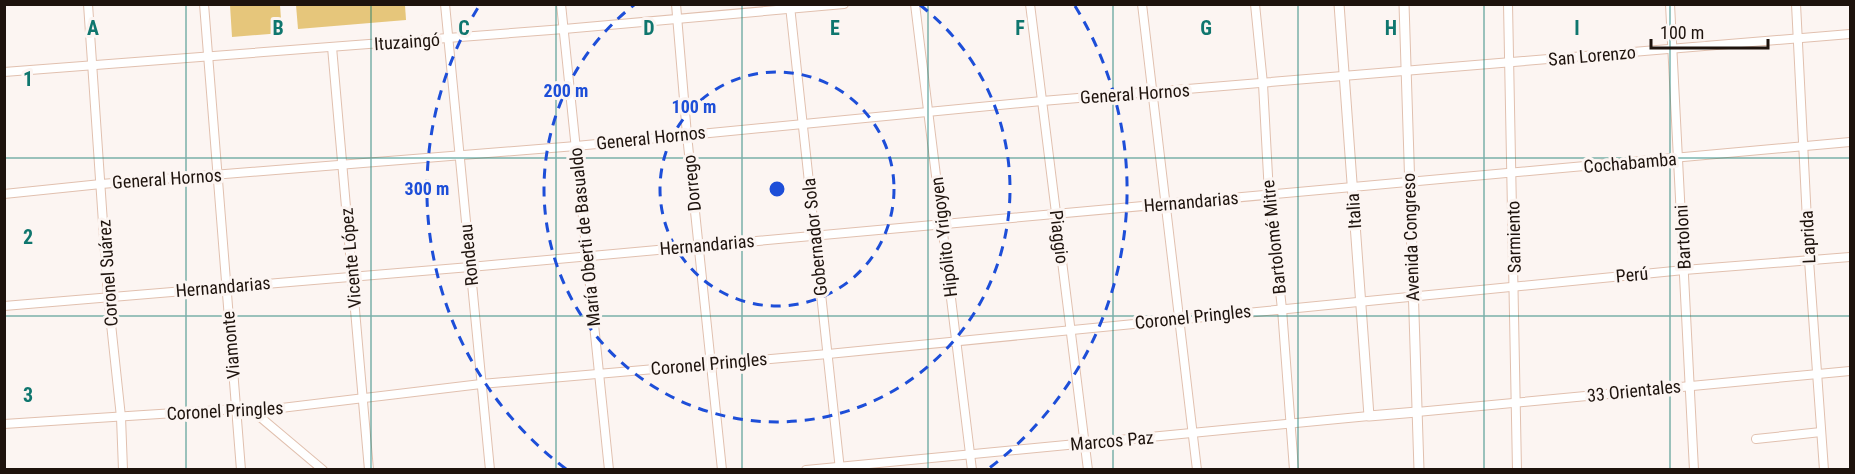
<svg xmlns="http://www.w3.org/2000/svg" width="1855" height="474" font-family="'Roboto Condensed',sans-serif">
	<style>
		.pitch { fill: #e6c67b }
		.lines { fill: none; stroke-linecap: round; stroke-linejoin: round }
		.minor-casing { stroke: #e1c0af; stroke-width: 10 }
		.tertiary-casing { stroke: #e1c0af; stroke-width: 11 }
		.minor { stroke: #fff; stroke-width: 8 }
		.tertiary { stroke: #fff; stroke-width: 9 }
		.grid { fill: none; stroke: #0f766e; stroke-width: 1.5; stroke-opacity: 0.55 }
		.ring { fill: none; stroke: #1d4ed8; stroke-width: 3; stroke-dasharray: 10 8 }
		.labels { text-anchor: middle; stroke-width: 6; stroke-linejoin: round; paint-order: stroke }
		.street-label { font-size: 18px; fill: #1e130d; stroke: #fcf5f2 }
		.grid-label { font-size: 20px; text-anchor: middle; font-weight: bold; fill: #0f766e; stroke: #fcf5f2; stroke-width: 6; stroke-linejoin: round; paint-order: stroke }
		.centre { fill: #1d4ed8; stroke: #fcf5f2; stroke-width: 3 }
		.ring-label { font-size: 18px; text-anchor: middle; font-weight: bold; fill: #1d4ed8; stroke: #fcf5f2; stroke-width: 6; stroke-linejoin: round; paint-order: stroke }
	</style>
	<rect width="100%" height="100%" fill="#fcf5f2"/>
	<!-- pitch -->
	<g class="pitch">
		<polygon points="230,5 280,5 282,33 232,37"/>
		<polygon points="296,5 405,5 406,20 298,29"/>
	</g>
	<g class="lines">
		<defs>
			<g id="minor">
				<polyline points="88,4 108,296 121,417 123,470"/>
				<polyline points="204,4 241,470"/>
				<polyline points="445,4 490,470"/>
				<polyline points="561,4 609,470"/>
				<polyline points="676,4 687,135 722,470"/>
				<polyline points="915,4 972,470"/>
				<polyline points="1030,4 1088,470"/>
				<polyline points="1142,4 1197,470"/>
				<polyline points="1255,4 1263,84 1269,194 1282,309 1294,470"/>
				<polyline points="1508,4 1517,470"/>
				<polyline points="1670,4 1694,470"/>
				<polyline points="1796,4 1809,260 1824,470"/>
				<polyline points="790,6 840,470"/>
				<polyline points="332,47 369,470"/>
				<polyline points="4,72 564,29 844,4"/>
				<polyline points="4,194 101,184 576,146 1042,101 1850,34"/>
				<polyline points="4,306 470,267 1850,142"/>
				<polyline points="253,411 323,470"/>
				<polyline points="1417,412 1850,371"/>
				<polyline points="4,424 237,409 247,412 481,384 828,354 1684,270 1850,257"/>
				<polyline points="1756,439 1821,432"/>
				<polyline points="806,470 1369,416"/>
			</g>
			<g id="tertiary">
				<polyline points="1339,4 1369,416 1417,412"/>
				<polyline points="1404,4 1419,470"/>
			</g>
		</defs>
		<!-- minor casing -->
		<use href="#minor" class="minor-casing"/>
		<!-- tertiary casing -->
		<use href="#tertiary" class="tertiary-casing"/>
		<!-- minor -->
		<use href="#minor" class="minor"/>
		<!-- tertiary -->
		<use href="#tertiary" class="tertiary"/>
	</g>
	<!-- grid -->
	<path class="grid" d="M 186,4 L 186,470M 371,4 L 371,470M 556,4 L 556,470M 742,4 L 742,470M 928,4 L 928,470M 1113,4 L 1113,470M 1298,4 L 1298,470M 1484,4 L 1484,470M 1670,4 L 1670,470M 4,158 L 1850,158M 4,316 L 1850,316"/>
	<!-- distance rings -->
	<g class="ring">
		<circle cx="777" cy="189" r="117"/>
		<path d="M920 5A233 233 0 1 1 634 5"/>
		<path d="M566 469A350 350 0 0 1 479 6M1075 6A350 350 0 0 1 988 469"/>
	</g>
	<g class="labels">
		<!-- street labels -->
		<g class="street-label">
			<text transform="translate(407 42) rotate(-4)" y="6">Ituzaingó</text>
			<text transform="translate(1592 56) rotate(-5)" y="6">San Lorenzo</text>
			<text transform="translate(1135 94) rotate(-4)" y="6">General Hornos</text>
			<text transform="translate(651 138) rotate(-6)" y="6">General Hornos</text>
			<text transform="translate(1630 163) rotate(-5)" y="6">Cochabamba</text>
			<text transform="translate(167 179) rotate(-4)" y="6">General Hornos</text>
			<text transform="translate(692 183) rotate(-96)" y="6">Dorrego</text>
			<text transform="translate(1191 202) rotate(-5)" y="6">Hernandarias</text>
			<text transform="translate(1354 211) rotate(-94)" y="6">Italia</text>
			<text transform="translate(585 237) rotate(-96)" y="6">María Oberti de Basualdo</text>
			<text transform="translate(815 237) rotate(-96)" y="6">Gobernador Sola</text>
			<text transform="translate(944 237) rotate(-97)" y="6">Hipólito Yrigoyen</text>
			<text transform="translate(1059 237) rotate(83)" y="6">Piaggio</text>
			<text transform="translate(1274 237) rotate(-96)" y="6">Bartolomé Mitre</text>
			<text transform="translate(1411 237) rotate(-92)" y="6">Avenida Congreso</text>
			<text transform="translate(1514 237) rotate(-91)" y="6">Sarmiento</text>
			<text transform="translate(1683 237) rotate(-93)" y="6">Bartoloni</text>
			<text transform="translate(1808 237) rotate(-93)" y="6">Laprida</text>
			<text transform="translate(707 245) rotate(-5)" y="6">Hernandarias</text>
			<text transform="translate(469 255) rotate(-96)" y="6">Rondeau</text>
			<text transform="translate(351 258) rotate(-95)" y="6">Vicente López</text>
			<text transform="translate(108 273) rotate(-94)" y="6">Coronel Suárez</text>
			<text transform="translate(1632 275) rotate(-5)" y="6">Perú</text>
			<text transform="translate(223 287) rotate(-5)" y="6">Hernandarias</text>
			<text transform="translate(1193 317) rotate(-6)" y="6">Coronel Pringles</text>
			<text transform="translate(231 345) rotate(-95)" y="6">Viamonte</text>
			<text transform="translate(709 364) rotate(-5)" y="6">Coronel Pringles</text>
			<text transform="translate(1634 391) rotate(-6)" y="6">33 Orientales</text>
			<text transform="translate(225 411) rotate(-3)" y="6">Coronel Pringles</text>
			<text transform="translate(1112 441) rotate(-5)" y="6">Marcos Paz</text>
		</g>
	</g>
	<g class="grid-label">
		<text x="93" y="35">A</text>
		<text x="278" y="35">B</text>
		<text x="464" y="35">C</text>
		<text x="649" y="35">D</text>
		<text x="835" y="35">E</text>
		<text x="1020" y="35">F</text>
		<text x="1206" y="35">G</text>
		<text x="1391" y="35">H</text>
		<text x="1577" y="35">I</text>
		<text x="28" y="86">1</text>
		<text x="28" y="244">2</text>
		<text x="28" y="402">3</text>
	</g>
	<circle cx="777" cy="189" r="9" class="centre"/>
	<g class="ring-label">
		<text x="566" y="97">200 m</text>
		<text x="694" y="113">100 m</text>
		<text x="427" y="195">300 m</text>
	</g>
	<!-- border -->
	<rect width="1855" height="474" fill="none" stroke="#1e130d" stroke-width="12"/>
	<!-- scale -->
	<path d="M1651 39v9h117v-9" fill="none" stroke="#1e130d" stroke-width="3"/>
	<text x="1660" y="39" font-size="18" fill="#1e130d" stroke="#fcf5f2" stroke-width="4.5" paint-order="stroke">100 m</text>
</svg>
